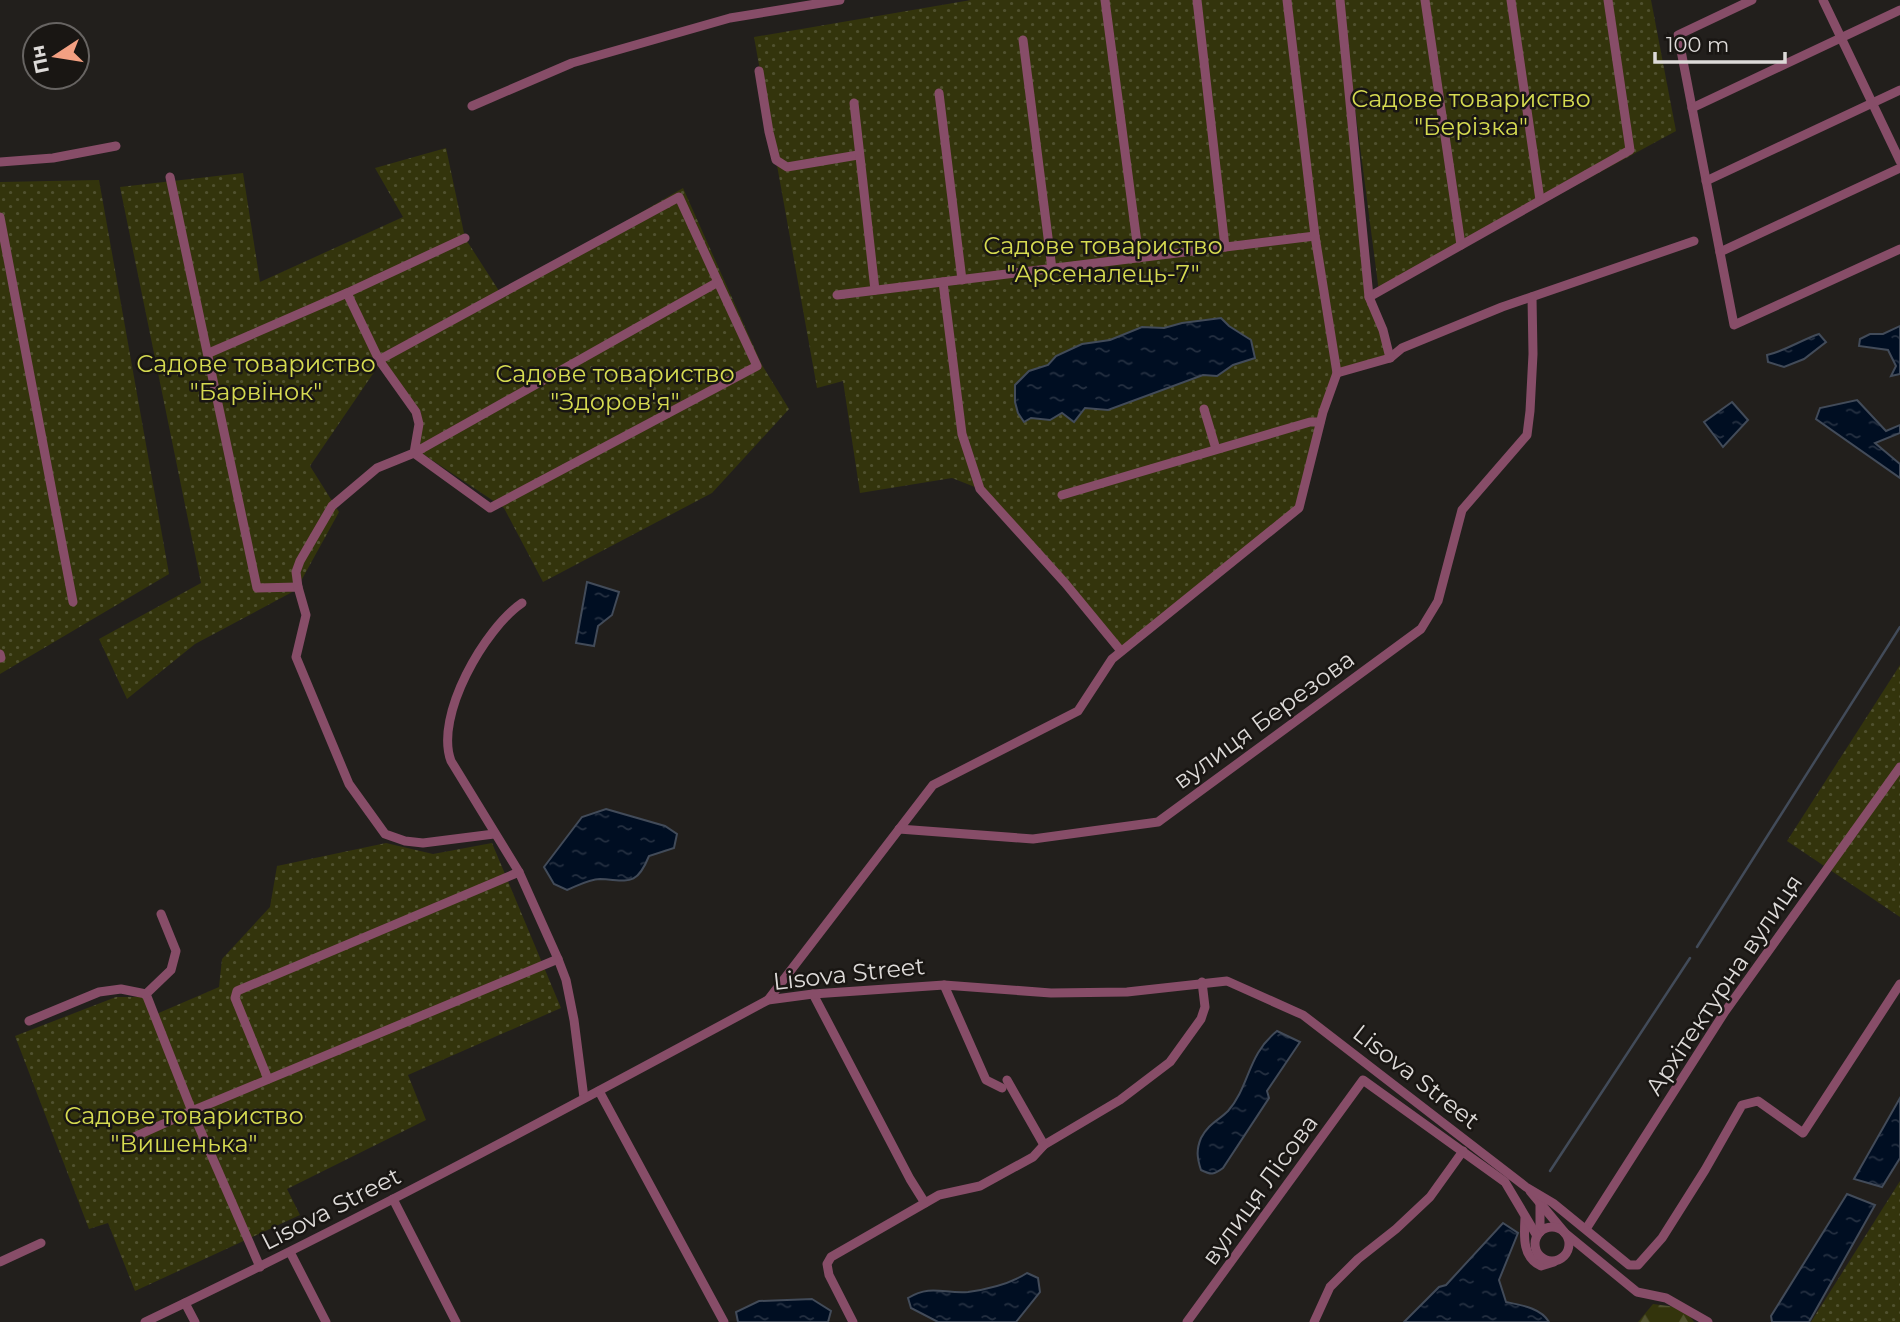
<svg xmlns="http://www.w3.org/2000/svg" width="1900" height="1322" font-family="Montserrat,sans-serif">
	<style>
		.grass { fill: url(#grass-dots) }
		.forest { fill: url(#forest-firs) }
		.water { fill: url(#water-ripples); stroke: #424b59; stroke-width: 2 }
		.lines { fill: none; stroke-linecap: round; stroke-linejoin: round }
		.stream { stroke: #424b59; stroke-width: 2.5 }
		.minor { stroke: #874d68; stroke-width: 9 }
		.labels { text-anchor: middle; stroke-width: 5; stroke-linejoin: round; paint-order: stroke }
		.park-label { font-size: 24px; fill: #d6db51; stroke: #191613 }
		.street-label { font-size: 24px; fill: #dddad8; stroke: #191613 }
	</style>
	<defs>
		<pattern id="grass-dots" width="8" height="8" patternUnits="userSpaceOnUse" patternTransform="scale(1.75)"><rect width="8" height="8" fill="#33340c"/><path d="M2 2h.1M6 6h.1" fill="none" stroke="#50512f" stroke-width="1.8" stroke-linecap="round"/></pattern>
		<pattern id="forest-firs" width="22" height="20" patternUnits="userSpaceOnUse" patternTransform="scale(1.75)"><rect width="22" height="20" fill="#33340c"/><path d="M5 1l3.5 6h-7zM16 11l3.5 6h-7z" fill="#50512f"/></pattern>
		<pattern id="water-ripples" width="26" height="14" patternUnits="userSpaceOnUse" patternTransform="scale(1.75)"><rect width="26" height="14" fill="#000e22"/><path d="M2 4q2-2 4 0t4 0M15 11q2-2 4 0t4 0" fill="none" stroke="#253041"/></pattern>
	</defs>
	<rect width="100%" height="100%" fill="#221f1c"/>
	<!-- grass -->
	<g class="grass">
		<polygon points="971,0 1337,0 1369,297 1390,358 1337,374 1299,508 1121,651 980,489 952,478 860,493 843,381 817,388 754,37"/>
		<polygon points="1341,0 1651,0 1676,131 1379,292"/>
		<polygon points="446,148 465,238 501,294 683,188 762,365 789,409 712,493 543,582 504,508 414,448 421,412 383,359 310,466 339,512 296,590 195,644 127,699 99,639 201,583 120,187 243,173 260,282 403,217 375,168"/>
		<polygon points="99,180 169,574 0,674 0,182"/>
		<polygon points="1900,665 1900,917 1787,841"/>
		<polygon points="386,843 433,854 492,843 561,1008 408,1075 426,1120 287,1189 300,1215 135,1291 108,1223 89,1229 15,1036 116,997 147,997 154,1015 219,987 222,959 270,907 277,866"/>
		<polygon points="1900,1181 1900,1322 1811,1322"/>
	</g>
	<!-- forest -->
	<polygon class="forest" points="1653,1304 1684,1308 1694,1322 1638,1322"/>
	<!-- water -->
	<g class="water">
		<polygon points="1221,318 1229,326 1251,340 1255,358 1233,365 1217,376 1203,375 1108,410 1085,408 1074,422 1062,413 1050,420 1031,418 1024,422 1018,413 1015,402 1015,385 1029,371 1048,365 1056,356 1082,344 1110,340 1142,327 1164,328 1182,323"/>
		<polygon points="1900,326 1900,374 1891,376 1896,366 1888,350 1859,346 1860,339 1870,334 1883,334"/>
		<path d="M 1819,334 L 1826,342 L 1804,359 L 1784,367 L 1768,362 L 1767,355 C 1785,351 1801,340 1819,334 Z"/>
		<polygon points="1857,400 1886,431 1900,425 1900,433 1875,443 1900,464 1900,478 1816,419 1820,408"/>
		<polygon points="1732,402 1748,420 1723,447 1704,422"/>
		<polygon points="587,582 619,592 612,615 598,626 594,646 576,643"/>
		<path d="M 606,809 L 665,826 L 677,834 L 674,848 L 649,856 C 636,888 627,880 600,879 C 589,879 577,886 567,890 L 554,884 L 544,867 L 582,817 Z"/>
		<path d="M 1277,1031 L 1300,1042 L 1267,1091 L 1269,1098 L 1223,1168 C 1214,1175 1211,1175 1201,1170 C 1197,1158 1196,1150 1201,1138 C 1209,1123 1218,1121 1228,1111 C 1250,1086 1247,1055 1277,1031 Z"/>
		<polygon points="1900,1098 1900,1158 1882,1187 1854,1179"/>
		<polygon points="1847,1194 1875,1205 1809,1322 1772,1322 1771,1316"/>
		<path d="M 1503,1223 L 1518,1233 L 1499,1280 L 1506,1302 C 1521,1305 1541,1308 1549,1322 L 1404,1322 L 1439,1287 L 1446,1285 Z"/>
		<path d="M 1027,1273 L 1038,1278 L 1040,1292 L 1016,1322 L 938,1322 L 911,1308 L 908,1298 C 931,1284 944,1294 968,1292 C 989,1289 1010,1284 1027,1273 Z"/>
		<polygon points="812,1299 831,1311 828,1322 738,1322 736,1312 759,1301"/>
	</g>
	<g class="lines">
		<!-- stream -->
		<g class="stream">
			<polyline points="1697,947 1900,627"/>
			<polyline points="1550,1171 1690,958"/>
		</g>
		<!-- minor -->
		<g class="minor">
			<polyline points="1105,0 1139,258"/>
			<polyline points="1197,0 1225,247"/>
			<polyline points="1425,0 1461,245"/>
			<polyline points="1511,0 1540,200"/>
			<polyline points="1752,0 1678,35 1734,325 1900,249"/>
			<polyline points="1823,0 1900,161"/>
			<polyline points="1023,40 1052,269"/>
			<polyline points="759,71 769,132 776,160 787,167 858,155"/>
			<polyline points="939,93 962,280"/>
			<polyline points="854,103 875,290"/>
			<polyline points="472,106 572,63 730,18 840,0"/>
			<polyline points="1692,108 1900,10"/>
			<polyline points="0,162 53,158 116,146"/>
			<polyline points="170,177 257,588 298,587 306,615 296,657 349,784 385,834 405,841 423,843 494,834"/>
			<polyline points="1706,181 1900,90"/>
			<polyline points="0,217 73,602"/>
			<polyline points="1720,252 1900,168"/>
			<polyline points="943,282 962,434 980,489 1065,583 1121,651"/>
			<polyline points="347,293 465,238"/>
			<polyline points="837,295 1315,236"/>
			<polyline points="1369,297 1630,150 1608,0"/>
			<polyline points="209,353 347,293 379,360 679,197 718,282"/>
			<polyline points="1390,358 1402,348 1502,307 1694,241"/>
			<polyline points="1337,373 1390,358 1383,330 1369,297 1340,0"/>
			<polyline points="1204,409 1216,449"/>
			<polyline points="1062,495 1310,422 1320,422"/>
			<polyline points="298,587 296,572 300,561 332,506 377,468 414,453 718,282 757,366 490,508 414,453 419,424 416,412 379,360"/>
			<path d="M 522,603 C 485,628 434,716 451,761 L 519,872 L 558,959 L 566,980 L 574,1020 L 584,1098"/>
			<polyline points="0,654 1,658"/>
			<polyline points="899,829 1033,839 1158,822 1421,629 1438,601 1462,510 1527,435 1530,411 1533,354 1532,297"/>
			<polyline points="161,914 176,951 171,970 146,994 192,1111 260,1267"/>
			<polyline points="944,985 986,1080 1002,1088"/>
			<polyline points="813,994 910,1179 925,1203"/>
			<polyline points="768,1000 933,785 1078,711 1112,659 1299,508 1323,412 1337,373 1315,236 1287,0"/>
			<polyline points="29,1021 99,992 121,989 146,994"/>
			<polyline points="268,1079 235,998 237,991 519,872"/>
			<polyline points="1007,1080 1044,1145 1120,1100 1170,1062 1201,1019 1205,1007 1202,982"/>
			<polyline points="599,1091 724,1322"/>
			<polyline points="125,1141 192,1111 558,959"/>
			<polyline points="1530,1191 1565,1233 1637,1292 1666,1298 1708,1322"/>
			<polyline points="393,1199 456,1322"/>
			<polyline points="1540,1204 1540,1232"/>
			<path d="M 1525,1218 C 1524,1236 1522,1257 1541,1266 L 1554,1262"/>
			<circle cx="1552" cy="1244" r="17"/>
			<polyline points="1586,1229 1724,1013 1900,767"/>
			<polyline points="290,1252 326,1322"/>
			<polyline points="0,1262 41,1243"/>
			<polyline points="185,1303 195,1322"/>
			<path d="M 145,1322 C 356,1222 562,1111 768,1000 L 813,994 L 944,985 L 1051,993 L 1127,992 L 1227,981 L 1303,1015 L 1526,1187 L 1553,1203 L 1629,1265 L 1638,1265 L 1662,1238 L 1705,1170 L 1742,1105 L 1758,1101 L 1803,1133 L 1900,984"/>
			<polyline points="853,1322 829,1275 827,1264 831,1257 939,1195 980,1186 1033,1157 1044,1145"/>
			<polyline points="1187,1322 1363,1080 1505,1182 1537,1236"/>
			<polyline points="1314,1322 1330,1287 1358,1259 1396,1229 1430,1197 1463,1151"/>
		</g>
	</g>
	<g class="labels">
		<!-- park labels -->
		<g class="park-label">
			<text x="1471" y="107">Садове товариство<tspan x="1471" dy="28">"Берізка"</tspan></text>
			<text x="1103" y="254">Садове товариство<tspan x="1103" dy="28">"Арсеналець-7"</tspan></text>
			<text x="256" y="372">Садове товариство<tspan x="256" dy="28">"Барвінок"</tspan></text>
			<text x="615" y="382">Садове товариство<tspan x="615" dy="28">"Здоров'я"</tspan></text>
			<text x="184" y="1124">Садове товариство<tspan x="184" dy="28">"Вишенька"</tspan></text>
		</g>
		<!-- street labels -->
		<g class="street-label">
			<text transform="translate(1264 720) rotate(-36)" y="8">вулиця Березова</text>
			<text transform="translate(849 974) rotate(-6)" y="8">Lisova Street</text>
			<text transform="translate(1724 985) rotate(-56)" y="8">Архітектурна вулиця</text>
			<text transform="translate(1416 1077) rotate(38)" y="8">Lisova Street</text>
			<text transform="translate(1260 1190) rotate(-54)" y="8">вулиця Лісова</text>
			<text transform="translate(331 1209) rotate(-27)" y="8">Lisova Street</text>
		</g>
	</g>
	<!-- north arrow -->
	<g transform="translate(56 56) rotate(258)"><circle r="33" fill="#191613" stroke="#676462" stroke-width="2"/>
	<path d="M0-5L12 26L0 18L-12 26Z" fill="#f3a082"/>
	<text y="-10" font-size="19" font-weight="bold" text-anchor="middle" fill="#dddad8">Пн</text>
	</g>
	<!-- scale -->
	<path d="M1655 52v10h130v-10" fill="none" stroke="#dddad8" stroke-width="3.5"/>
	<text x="1666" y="52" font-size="21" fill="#dddad8" stroke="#191613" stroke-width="5" paint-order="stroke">100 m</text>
</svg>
